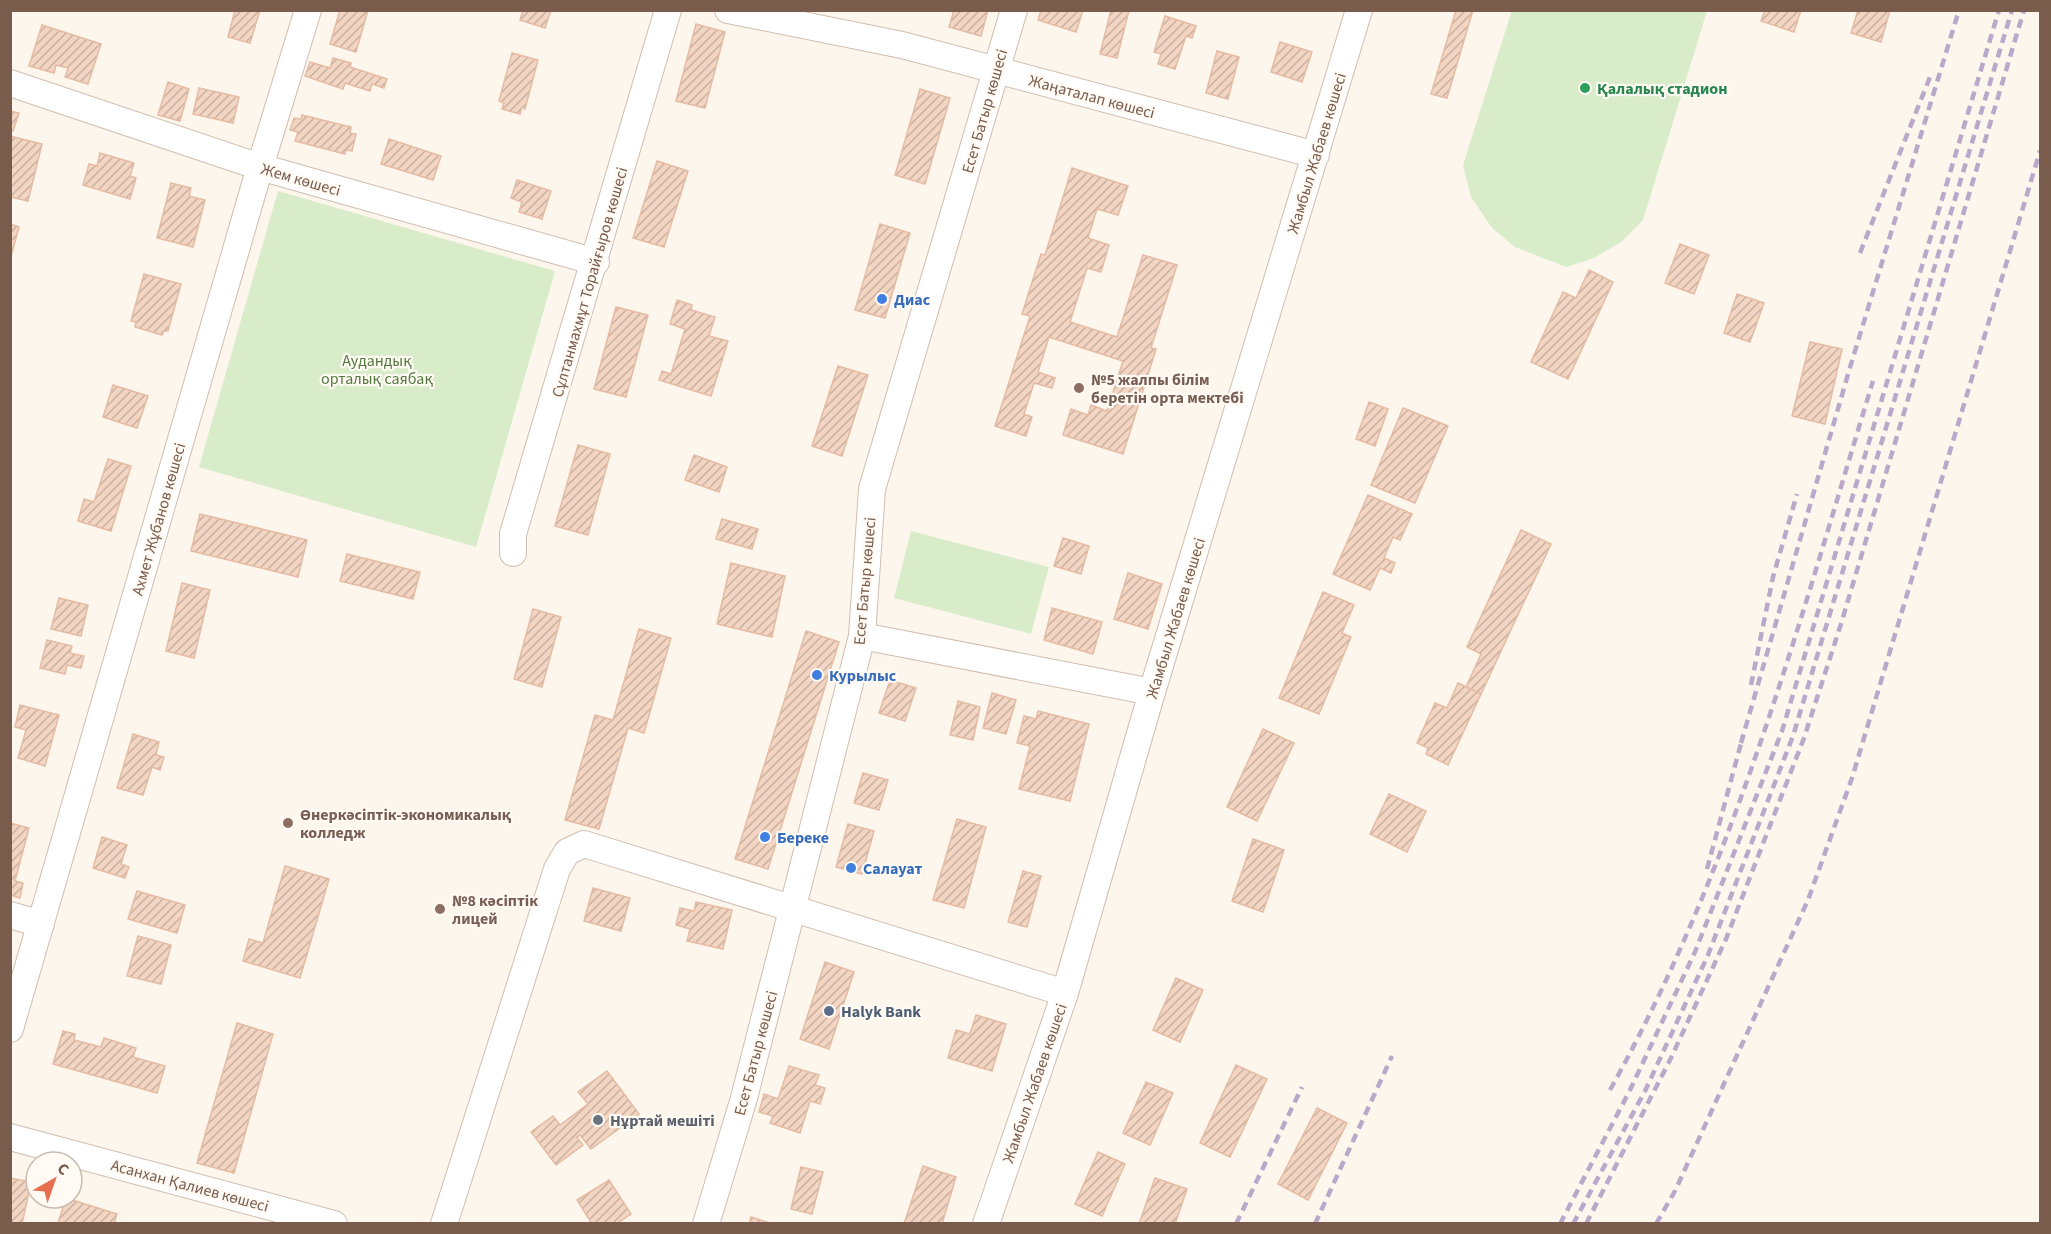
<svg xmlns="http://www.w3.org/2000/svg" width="2051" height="1234" font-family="'Source Sans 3',sans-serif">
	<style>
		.green { fill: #d8ecc9 }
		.building { fill: url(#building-hatch); stroke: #e6bba3; stroke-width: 1.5 }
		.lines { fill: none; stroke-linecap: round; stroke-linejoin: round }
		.minor-casing { stroke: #d1beb0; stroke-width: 28 }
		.minor { stroke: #fff; stroke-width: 26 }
		.rail { stroke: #b9a8c9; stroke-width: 4.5; stroke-dasharray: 9 6; stroke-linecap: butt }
		.leisure-dot { fill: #2e9e5b; stroke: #fffaf3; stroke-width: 2 }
		.shop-dot { fill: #3f7fe0; stroke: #fffaf3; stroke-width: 2 }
		.education-dot { fill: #8d6e63; stroke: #fffaf3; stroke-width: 2 }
		.service-dot { fill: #5c6f8a; stroke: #fffaf3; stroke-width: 2 }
		.worship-dot { fill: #6b7280; stroke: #fffaf3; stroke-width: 2 }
		.labels { text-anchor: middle; stroke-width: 4.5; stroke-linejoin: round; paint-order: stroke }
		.leisure-label { font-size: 16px; font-weight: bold; fill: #27864d; stroke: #fffaf3; text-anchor: start }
		.street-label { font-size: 16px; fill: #7a5c4d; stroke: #fffaf3 }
		.shop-label { font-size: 16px; font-weight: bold; fill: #366cbe; stroke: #fffaf3; text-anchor: start }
		.park-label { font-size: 16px; fill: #537a41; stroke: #fffaf3 }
		.education-label { font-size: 16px; font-weight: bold; fill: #785e54; stroke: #fffaf3; text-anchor: start }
		.service-label { font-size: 16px; font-weight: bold; fill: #4e5e75; stroke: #fffaf3; text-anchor: start }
		.worship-label { font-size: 16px; font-weight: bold; fill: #5b616d; stroke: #fffaf3; text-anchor: start }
	</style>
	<defs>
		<pattern id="building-hatch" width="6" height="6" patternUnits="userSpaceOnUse" patternTransform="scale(1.5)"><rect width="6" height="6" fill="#f3d5c3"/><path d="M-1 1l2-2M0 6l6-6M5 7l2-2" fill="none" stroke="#cab0a1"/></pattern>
	</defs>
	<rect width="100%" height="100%" fill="#fdf6ec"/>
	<!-- green -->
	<g class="green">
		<polygon points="1512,10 1707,11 1643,220 1621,242 1594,258 1566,267 1515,247 1492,228 1471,197 1463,165"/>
		<polygon points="278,191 555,271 476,547 199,467"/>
		<polygon points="911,531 1049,567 1031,634 894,598"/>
	</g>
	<!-- building -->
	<g class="building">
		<polygon points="235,10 260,10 250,43 228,37"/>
		<polygon points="340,10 368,10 356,52 330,44"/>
		<polygon points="523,10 551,10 545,28 520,20"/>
		<polygon points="954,10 988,10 981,36 949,27"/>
		<polygon points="1041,10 1083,10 1076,32 1038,20"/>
		<polygon points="1111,10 1129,10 1117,58 1100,54"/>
		<polygon points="1456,10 1473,10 1447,98 1431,94"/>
		<polygon points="1765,10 1801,10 1794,32 1761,21"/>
		<polygon points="1858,10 1890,10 1881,42 1851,33"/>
		<polygon points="1165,16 1196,26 1192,38 1186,36 1175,69 1158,64 1161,54 1154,52"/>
		<polygon points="696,24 725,32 705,108 676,101"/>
		<polygon points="42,25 101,44 88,84 65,77 68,68 56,65 54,73 29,66"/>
		<polygon points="1280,42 1312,52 1302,82 1271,72"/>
		<polygon points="1217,51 1239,57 1228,99 1206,93"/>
		<polygon points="512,53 538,60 525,109 522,107 520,114 502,109 504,103 499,101"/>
		<polygon points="333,58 351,63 350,67 387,79 384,88 372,84 370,91 345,83 343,89 305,76 310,62 330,68"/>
		<polygon points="168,82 189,89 180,121 158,115"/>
		<polygon points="199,88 239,97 233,123 193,114"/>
		<polygon points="920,89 950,98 925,184 895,175"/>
		<polygon points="10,111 19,113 13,131 10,131"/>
		<polygon points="302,115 351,127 350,133 356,134 352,151 346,150 345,154 295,141 298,132 290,130 294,118 301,119"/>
		<polygon points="10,136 42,144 28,201 10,197"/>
		<polygon points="389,139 441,156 433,180 381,164"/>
		<polygon points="100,153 134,163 130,176 136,178 130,199 83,185 89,164 97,166"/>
		<polygon points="657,161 688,171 664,247 633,238"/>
		<polygon points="1072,168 1128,186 1118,215 1097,209 1088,238 1109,245 1101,272 1087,268 1070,322 1117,337 1143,255 1177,265 1151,348 1156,349 1123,454 1063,435 1071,409 1088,415 1091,405 1107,411 1123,361 1049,337 1038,372 1055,378 1052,388 1034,383 1024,414 1032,417 1026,436 995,426 1030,316 1022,314 1041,254 1045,255"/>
		<polygon points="517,180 551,191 542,219 519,212 522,202 511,198"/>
		<polygon points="171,183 191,188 189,196 205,200 193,247 157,238"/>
		<polygon points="10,224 19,227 10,260"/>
		<polygon points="880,224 910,233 885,318 855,310"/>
		<polygon points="1680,244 1709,255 1694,294 1665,283"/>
		<polygon points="1589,270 1613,282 1568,379 1531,362 1563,292 1576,298"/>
		<polygon points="144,274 181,284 168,331 164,331 162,335 135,327 136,322 131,321"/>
		<polygon points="1737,294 1764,303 1750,342 1724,333"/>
		<polygon points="677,300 692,305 691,310 715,317 709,336 728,341 711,396 659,380 662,371 671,374 685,329 670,324"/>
		<polygon points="616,307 648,315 626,397 594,389"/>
		<polygon points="1810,342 1842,349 1825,424 1792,416"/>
		<polygon points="838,366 868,375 842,456 812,446"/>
		<polygon points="113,385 148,396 137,428 103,417"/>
		<polygon points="1369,402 1388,409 1375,446 1356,439"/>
		<polygon points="1403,408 1448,426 1415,503 1371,485"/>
		<polygon points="578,445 610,454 588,535 555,526"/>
		<polygon points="694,455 727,467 719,492 685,480"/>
		<polygon points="108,459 131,466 111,531 78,521 84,499 94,502"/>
		<polygon points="1368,495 1412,514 1400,540 1393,537 1384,558 1395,563 1391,573 1380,568 1370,590 1333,574"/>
		<polygon points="200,514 307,540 298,577 191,551"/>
		<polygon points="722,519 758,529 752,549 716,539"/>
		<polygon points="1521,530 1551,544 1481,694 1466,687 1481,654 1467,647"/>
		<polygon points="1063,538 1089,546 1081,574 1054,566"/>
		<polygon points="347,554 420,572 413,599 340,581"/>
		<polygon points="731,563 785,576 772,637 717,624"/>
		<polygon points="1128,573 1162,584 1148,629 1114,619"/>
		<polygon points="182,583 210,590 194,658 166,651"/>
		<polygon points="1323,592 1354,605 1342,633 1351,637 1319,714 1279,698"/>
		<polygon points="59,598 88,605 81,636 51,629"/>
		<polygon points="1052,608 1102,622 1093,654 1044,640"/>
		<polygon points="533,609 561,617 542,687 514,679"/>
		<polygon points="639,629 671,638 644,733 628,728 599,829 565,820 595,715 613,720"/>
		<polygon points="806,631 839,642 768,869 735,859"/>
		<polygon points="47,640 72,646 70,653 84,656 81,668 67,665 65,674 40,668"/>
		<polygon points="890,680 916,688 905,721 879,713"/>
		<polygon points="1458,683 1481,694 1448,765 1426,754 1428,748 1417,743 1435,703 1447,708"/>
		<polygon points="992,693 1016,700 1006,734 983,728"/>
		<polygon points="958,701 980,707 973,740 950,735"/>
		<polygon points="20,705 59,715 45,766 18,758 26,730 15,727"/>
		<polygon points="1038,711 1089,724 1070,801 1019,789 1030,746 1017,743 1024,716 1036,719"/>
		<polygon points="1263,729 1294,743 1257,821 1227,807"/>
		<polygon points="133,734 159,742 156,755 164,757 160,770 152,767 143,795 117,788"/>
		<polygon points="863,773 888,780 879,810 854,803"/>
		<polygon points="1389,794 1426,811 1407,852 1370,834"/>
		<polygon points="957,819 986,827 964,908 933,900"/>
		<polygon points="10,823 29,828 15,881 23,883 20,898 10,895"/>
		<polygon points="848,824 874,831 862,874 836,867"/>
		<polygon points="102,837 127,845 121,864 129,867 125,878 93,868"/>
		<polygon points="1253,839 1284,850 1263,912 1232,901"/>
		<polygon points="285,866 329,879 300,978 243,961 249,939 263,943"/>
		<polygon points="1023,871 1041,876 1027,927 1008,922"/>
		<polygon points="593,888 630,898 621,931 584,921"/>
		<polygon points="137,891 185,905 177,933 128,919"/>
		<polygon points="696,902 732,910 723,949 687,941 690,929 676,925 680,908 694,911"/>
		<polygon points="138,936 171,945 161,984 127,976"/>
		<polygon points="825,962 854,972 829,1049 800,1039"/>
		<polygon points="1176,978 1203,990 1180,1042 1153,1030"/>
		<polygon points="976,1015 1006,1024 992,1071 948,1058 956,1030 970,1034"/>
		<polygon points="237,1023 273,1034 234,1173 197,1163"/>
		<polygon points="63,1031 75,1034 74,1040 101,1047 104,1038 136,1048 133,1057 165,1066 157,1093 53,1064"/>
		<polygon points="1236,1065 1267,1079 1230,1157 1200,1143"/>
		<polygon points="789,1066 819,1075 815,1085 825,1088 820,1104 810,1101 800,1133 770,1123 773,1116 759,1112 764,1094 778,1099"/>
		<polygon points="607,1071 639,1114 591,1149 580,1135 577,1137 583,1145 556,1165 531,1132 553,1116 560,1125 588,1104 578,1092"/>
		<polygon points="1146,1082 1173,1093 1150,1145 1123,1133"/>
		<polygon points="1317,1108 1347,1123 1308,1200 1278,1184"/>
		<polygon points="1098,1152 1125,1164 1102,1216 1075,1204"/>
		<polygon points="923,1166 956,1177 942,1224 904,1224"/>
		<polygon points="801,1167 823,1172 812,1214 791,1209"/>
		<polygon points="10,1178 31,1182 22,1224 10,1224"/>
		<polygon points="1155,1178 1187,1189 1175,1224 1139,1224"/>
		<polygon points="609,1180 631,1214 616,1224 592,1224 577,1200"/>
		<polygon points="66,1198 117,1214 114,1224 58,1223"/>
		<polygon points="751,1217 773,1224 749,1224"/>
	</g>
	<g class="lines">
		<defs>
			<g id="minor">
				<polyline points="728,10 902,45 1316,155"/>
				<polyline points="10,83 260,167 596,262"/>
				<polyline points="513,553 513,534 668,10"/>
				<polyline points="862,636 1152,692"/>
				<polyline points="10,915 41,924"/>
				<polyline points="10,1029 260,167 308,10"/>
				<polyline points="10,1137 334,1224"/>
				<polyline points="444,1224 557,869 567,852 584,844 1065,993"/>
				<polyline points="706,1224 744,1098 862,636 872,489 1014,10"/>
				<polyline points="986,1224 1065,993 1152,692 1359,10"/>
			</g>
		</defs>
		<!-- minor casing -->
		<use href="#minor" class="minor-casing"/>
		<!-- minor -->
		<use href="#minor" class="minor"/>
		<!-- rail -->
		<g class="rail">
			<polyline points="1860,253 1932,72"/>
			<polyline points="1751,685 1773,577 1797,494"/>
			<polyline points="1741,743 1851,364 1959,10"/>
			<polyline points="1707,869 1743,736"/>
			<path d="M 1610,1090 C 1734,868 1799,623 1873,381"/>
			<polyline points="1236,1224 1302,1087"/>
			<polyline points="1315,1224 1392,1056"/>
			<polyline points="1560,1224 1630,1090 1695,952 1782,731 1999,10"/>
			<polyline points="1573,1224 1645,1091 1708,955 1793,736 2012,10"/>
			<polyline points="1586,1224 1671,1058 1726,939 1804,738 1841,624 2024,10"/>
			<polyline points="1656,1224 1675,1191 1808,900 1852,778 2040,151"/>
		</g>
	</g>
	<!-- markers -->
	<circle class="leisure-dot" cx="1585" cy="88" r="6"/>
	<g class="shop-dot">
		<circle cx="882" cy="299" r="6"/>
		<circle cx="817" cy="675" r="6"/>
		<circle cx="765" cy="837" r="6"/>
		<circle cx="851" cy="868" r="6"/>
	</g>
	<g class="education-dot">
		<circle cx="1079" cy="388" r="6"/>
		<circle cx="288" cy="823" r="6"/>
		<circle cx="440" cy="909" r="6"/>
	</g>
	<circle class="service-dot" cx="829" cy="1011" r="6"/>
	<circle class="worship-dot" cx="598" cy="1120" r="6"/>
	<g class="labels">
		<!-- leisure labels -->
		<g class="leisure-label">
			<text x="1597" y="94">Қалалық стадион</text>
		</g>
		<!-- street labels -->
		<g class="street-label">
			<text transform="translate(1092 96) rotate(15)" y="6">Жаңаталап көшесі</text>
			<text transform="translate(984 111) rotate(-74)" y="6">Есет Батыр көшесі</text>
			<text transform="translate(1316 153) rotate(-73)" y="6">Жамбыл Жабаев көшесі</text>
			<text transform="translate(301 179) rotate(16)" y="6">Жем көшесі</text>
			<text transform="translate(589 282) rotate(-74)" y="6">Сұлтанмахмұт Торайғыров көшесі</text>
			<text transform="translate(158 519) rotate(-74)" y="6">Ахмет Жұбанов көшесі</text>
			<text transform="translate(864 581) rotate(-85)" y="6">Есет Батыр көшесі</text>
			<text transform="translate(1175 618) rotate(-73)" y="6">Жамбыл Жабаев көшесі</text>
			<text transform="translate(755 1053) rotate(-75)" y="6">Есет Батыр көшесі</text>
			<text transform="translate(1034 1083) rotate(-71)" y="6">Жамбыл Жабаев көшесі</text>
			<text transform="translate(190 1185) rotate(15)" y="6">Асанхан Қалиев көшесі</text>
		</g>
		<!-- shop labels -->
		<g class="shop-label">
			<text x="894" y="305">Диас</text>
			<text x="829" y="681">Курылыс</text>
			<text x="777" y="843">Береке</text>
			<text x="863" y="874">Салауат</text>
		</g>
		<!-- park labels -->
		<g class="park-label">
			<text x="377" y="366">Аудандық<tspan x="377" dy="18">орталық саябақ</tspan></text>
		</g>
		<!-- education labels -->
		<g class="education-label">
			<text x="1091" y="385">№5 жалпы білім<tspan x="1091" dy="18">беретін орта мектебі</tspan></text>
			<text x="300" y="820">Өнеркәсіптік-экономикалық<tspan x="300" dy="18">колледж</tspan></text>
			<text x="452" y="906">№8 кәсіптік<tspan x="452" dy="18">лицей</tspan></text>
		</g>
		<!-- service labels -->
		<g class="service-label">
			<text x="841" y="1017">Halyk Bank</text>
		</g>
		<!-- worship labels -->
		<g class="worship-label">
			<text x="610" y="1126">Нұртай мешіті</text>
		</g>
	</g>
	<!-- border -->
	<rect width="2051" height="1234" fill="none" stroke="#7a5c4d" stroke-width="24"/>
	<!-- north arrow -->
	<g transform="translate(54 1180) rotate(40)"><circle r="28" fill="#fffaf3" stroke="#cabbb1" stroke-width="1.5"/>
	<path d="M0-4.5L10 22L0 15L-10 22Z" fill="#e76f51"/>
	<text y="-9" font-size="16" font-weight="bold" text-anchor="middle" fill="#7a5c4d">С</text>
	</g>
</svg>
